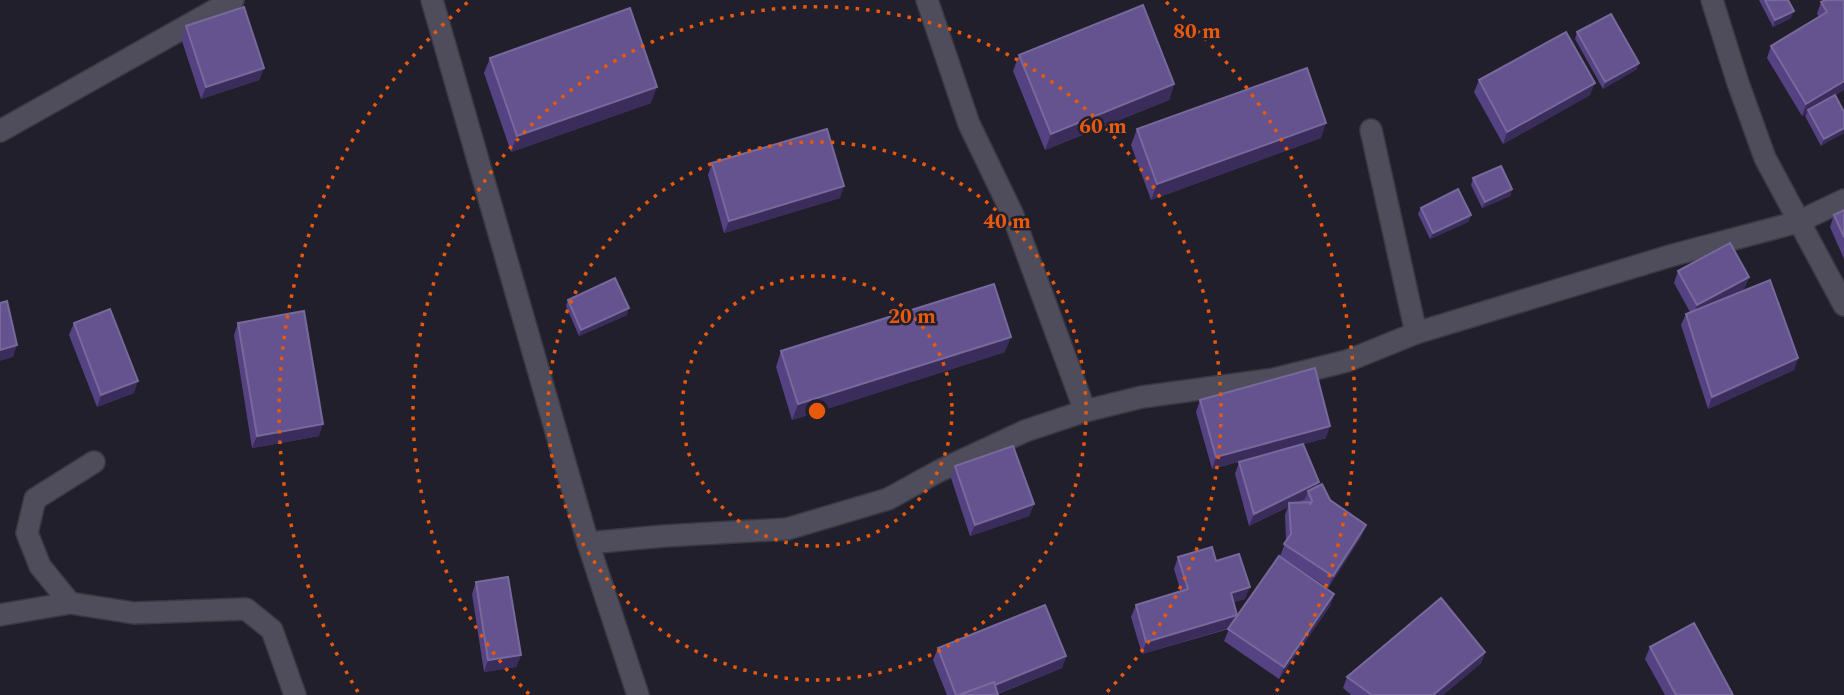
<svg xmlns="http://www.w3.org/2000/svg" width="1844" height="695" font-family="Spectral,serif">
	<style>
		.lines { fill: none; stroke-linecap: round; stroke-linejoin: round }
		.minor-casing { stroke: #3a3943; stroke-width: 24 }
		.minor { stroke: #4f4d5b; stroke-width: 21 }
		.wall { fill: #554283 }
		.shaded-wall { fill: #3a2d5b }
		.building { fill: #64538e; stroke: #78699c; stroke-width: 2 }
		.ring { fill: none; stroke: #e8590c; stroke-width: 3.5; stroke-dasharray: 3.5 7 }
		.centre { fill: #e8590c; stroke: #221f2c; stroke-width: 3.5 }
		.ring-label { font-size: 21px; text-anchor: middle; font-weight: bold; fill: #e8590c; stroke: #221f2c; stroke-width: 5; stroke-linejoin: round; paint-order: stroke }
	</style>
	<rect width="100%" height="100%" fill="#221f2c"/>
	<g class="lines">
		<defs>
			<g id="minor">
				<polyline points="432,0 588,543 638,695"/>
				<polyline points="927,0 969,124 1012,213 1085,411"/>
				<polyline points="1712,0 1738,83 1765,158 1844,305"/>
				<polyline points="1371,130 1416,333"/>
				<polyline points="0,131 233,0"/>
				<polyline points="588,543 664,536 787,529 888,499 939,471 1025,431 1085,411 1142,397 1274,379 1347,361 1416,333 1673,255 1798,222 1844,200"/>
				<polyline points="70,603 134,613 246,609 272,630 295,695"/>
				<polyline points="0,615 70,603 40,566 27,533 35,499 94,462"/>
			</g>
		</defs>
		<!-- minor casing -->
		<use href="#minor" class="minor-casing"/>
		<!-- minor -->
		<use href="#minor" class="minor"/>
	</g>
	<!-- wall -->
	<g class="wall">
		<polygon points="1759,0 1788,0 1791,18 1773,27"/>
		<polygon points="1844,0 1835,96 1844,113 1821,146 1805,116 1807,113 1802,116 1767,58 1771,46 1819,17 1817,14 1821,2"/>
		<polygon points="186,26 264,68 259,80 201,99 181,38"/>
		<polygon points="1577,32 1637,69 1603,89 1575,39"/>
		<polygon points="1019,55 1174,84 1169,100 1045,150 1013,71"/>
		<polygon points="490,58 651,103 511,152 484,73"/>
		<polygon points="1479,80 1590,95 1503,144 1474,92"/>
		<polygon points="1137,129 1321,138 1151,200 1131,145"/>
		<polygon points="712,163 840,198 724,233 708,175"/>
		<polygon points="1473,178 1512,189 1510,196 1482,208 1471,185"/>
		<polygon points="1421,208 1471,215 1468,222 1430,239 1418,214"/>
		<polygon points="1844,210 1844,259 1830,227 1834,215"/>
		<polygon points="1678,271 1749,277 1744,289 1735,294 1798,358 1794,370 1708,409 1681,325 1686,314 1690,312 1674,283"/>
		<polygon points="568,300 627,315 579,336 566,306"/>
		<polygon points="74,323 134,393 97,407 69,335"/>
		<polygon points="238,323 319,436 252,448 234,335"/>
		<polygon points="781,351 1005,352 792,420 776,367"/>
		<polygon points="1200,400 1326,438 1212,469 1196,412"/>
		<polygon points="1239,462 1319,482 1317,486 1361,537 1328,588 1280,556 1286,541 1285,515 1288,507 1249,526 1235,474"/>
		<polygon points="955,466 1034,504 1029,516 970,536 951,478"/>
		<polygon points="1178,557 1216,561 1245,599 1233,602 1237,615 1236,618 1334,594 1330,606 1279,679 1224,641 1229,629 1142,654 1131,617 1136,605 1181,592 1174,569"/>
		<polygon points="476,582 521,655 516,667 484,672 472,594"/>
		<polygon points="1650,647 1733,695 1665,695 1645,659"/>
		<polygon points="938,648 1066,656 1062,668 998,694 998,695 947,695 933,660"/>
		<polygon points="1485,652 1481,663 1443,695 1351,695 1343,688 1347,677"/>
	</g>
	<!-- shaded-wall -->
	<g class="shaded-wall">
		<polygon points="1794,11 1791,18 1773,27 1775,20"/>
		<polygon points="1639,63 1637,69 1603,89 1605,82"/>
		<polygon points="264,68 259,80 201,99 206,87"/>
		<polygon points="1844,81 1844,90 1809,112 1808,110 1807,113 1802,116 1806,104"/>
		<polygon points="1595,83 1590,95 1503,144 1507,132"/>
		<polygon points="1174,84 1169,100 1045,150 1051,134"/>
		<polygon points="657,87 651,103 511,152 517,136"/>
		<polygon points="1326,123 1321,138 1151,200 1157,184"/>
		<polygon points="1844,128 1844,133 1821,146 1824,139"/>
		<polygon points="844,186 840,198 724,233 729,221"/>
		<polygon points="1512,189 1510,196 1482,208 1485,202"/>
		<polygon points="1471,215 1468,222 1430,239 1433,233"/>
		<polygon points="1749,277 1744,289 1693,317 1697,305"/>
		<polygon points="629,308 627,315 579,336 581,330"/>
		<polygon points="1011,337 1005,352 792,420 798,404"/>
		<polygon points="17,345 13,357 0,361 0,350"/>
		<polygon points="1798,358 1794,370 1708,409 1712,397"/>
		<polygon points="138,381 134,393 97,407 101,395"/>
		<polygon points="323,424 319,436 252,448 257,436"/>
		<polygon points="1330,426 1326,438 1212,469 1216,457"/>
		<polygon points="1319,482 1315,494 1308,491 1305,499 1290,506 1289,503 1288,507 1249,526 1254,514"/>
		<polygon points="1034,504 1029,516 970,536 975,525"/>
		<polygon points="1366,525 1361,537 1328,588 1333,576"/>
		<polygon points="1250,587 1245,599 1226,604 1231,593"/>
		<polygon points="1334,594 1330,606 1279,679 1284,667"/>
		<polygon points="1237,615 1233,627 1142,654 1146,642"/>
		<polygon points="1485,652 1481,663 1443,695 1433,695"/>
		<polygon points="521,655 516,667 484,672 488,660"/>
		<polygon points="1066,656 1062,668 994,695 969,695"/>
	</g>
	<!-- building -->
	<g class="building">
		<polygon points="1765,0 1788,0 1794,11 1775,20"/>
		<polygon points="1825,0 1844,0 1844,81 1806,104 1771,46 1827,12 1821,2"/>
		<polygon points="1143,5 1174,84 1051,134 1019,55"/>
		<polygon points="244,7 264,68 206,87 186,26"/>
		<polygon points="630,8 657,87 517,136 490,58"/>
		<polygon points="1611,14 1639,63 1605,82 1577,32"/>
		<polygon points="1566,32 1595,83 1507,132 1479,80"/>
		<polygon points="1307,68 1326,123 1157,184 1137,129"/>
		<polygon points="1835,95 1844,112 1844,128 1824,139 1808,110"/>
		<polygon points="827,129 844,186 729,221 712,163"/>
		<polygon points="1501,166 1512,189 1485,202 1473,178"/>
		<polygon points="1458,189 1471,215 1433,233 1421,208"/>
		<polygon points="1844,210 1844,237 1834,215"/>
		<polygon points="1730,243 1749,277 1697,305 1678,271"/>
		<polygon points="615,278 629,308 581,330 568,300"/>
		<polygon points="1770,280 1798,358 1712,397 1686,314"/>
		<polygon points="994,284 1011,337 798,404 781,351"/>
		<polygon points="7,301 17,345 0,350 0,303"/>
		<polygon points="110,309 138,381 101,395 74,323"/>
		<polygon points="304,311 323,424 257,436 238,323"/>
		<polygon points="1315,368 1330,426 1216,457 1200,400"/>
		<polygon points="1303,444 1319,482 1254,514 1239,462"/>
		<polygon points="1013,446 1034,504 975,525 955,466"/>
		<polygon points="1322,484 1330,500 1366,525 1333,576 1284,544 1291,534 1289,503 1310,502 1310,505 1312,501 1308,491"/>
		<polygon points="1212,547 1216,561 1239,554 1250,587 1231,593 1237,615 1146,642 1136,605 1188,589 1178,557"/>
		<polygon points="1279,556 1334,594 1284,667 1228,629"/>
		<polygon points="508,577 521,655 488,660 476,582"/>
		<polygon points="1441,598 1485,652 1433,695 1372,695 1347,677"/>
		<polygon points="1045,605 1066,656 995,685 994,682 959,695 956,695 938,648"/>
		<polygon points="1694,623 1733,695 1676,695 1650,647"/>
		<polygon points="994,682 998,695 959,695"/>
	</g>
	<!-- distance rings -->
	<g class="ring">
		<circle cx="817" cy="411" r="135"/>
		<circle cx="817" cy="411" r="269"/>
		<path d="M529 694A404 404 0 1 1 1105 694"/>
		<path d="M358 692A538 538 0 0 1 468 2M1166 2A538 538 0 0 1 1276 692"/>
	</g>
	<circle cx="817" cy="411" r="10" class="centre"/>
	<g class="ring-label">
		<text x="1197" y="38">80 m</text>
		<text x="1103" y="133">60 m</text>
		<text x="1007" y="228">40 m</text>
		<text x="912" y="323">20 m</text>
	</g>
</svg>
